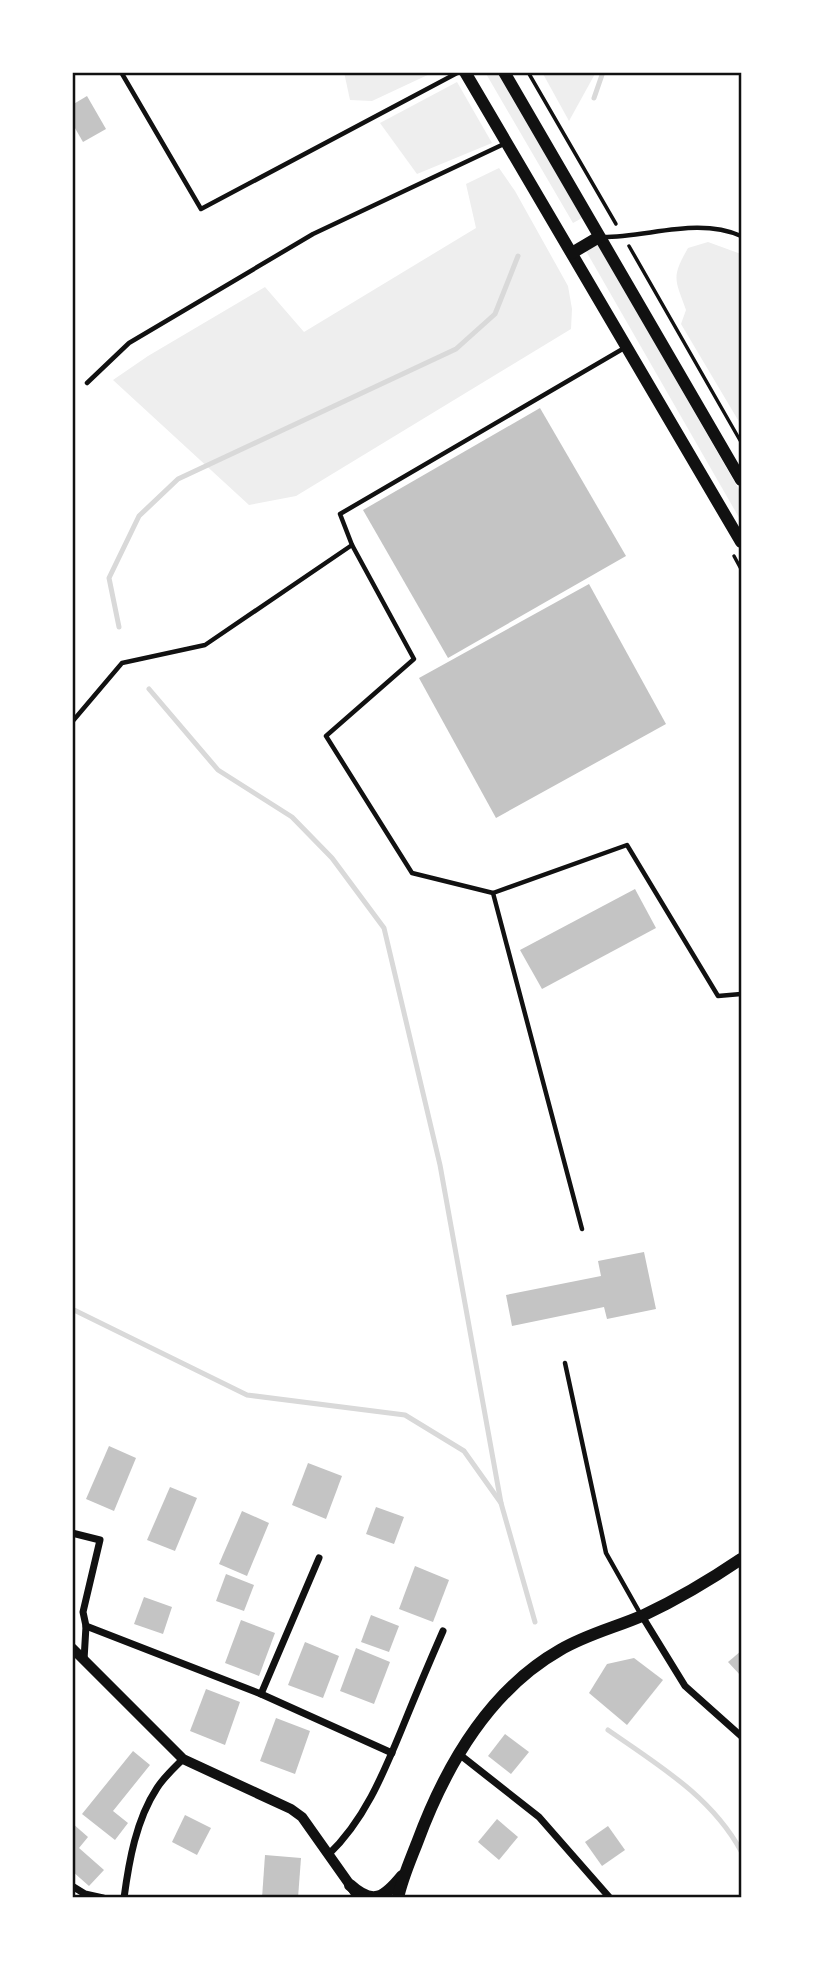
<svg xmlns="http://www.w3.org/2000/svg" width="813" height="1970" font-family="'Roboto Serif',serif">
	<style>
		.green { fill: #eee }
		.lines { fill: none; stroke-linecap: round; stroke-linejoin: round }
		.stream { stroke: #d9d9d9; stroke-width: 5 }
		.building { fill: #c4c4c4 }
		.path { stroke: #111; stroke-width: 3.5 }
		.service { stroke: #111; stroke-width: 4.5 }
		.minor { stroke: #111; stroke-width: 7 }
		.tertiary { stroke: #111; stroke-width: 10 }
		.secondary { stroke: #111; stroke-width: 12 }
		.primary { stroke: #111; stroke-width: 12 }
		.neatline { fill: none; stroke: #111; stroke-width: 2.5 }
	</style>
	<rect width="100%" height="100%" fill="#fff"/>
	<!-- green -->
	<g class="green">
		<polygon points="344,72 434,72 372,101 350,100"/>
		<polygon points="485,72 498,72 582,218 573,223"/>
		<polygon points="542,72 596,72 569,121"/>
		<polygon points="457,82 492,143 417,174 380,123"/>
		<polygon points="499,168 515,191 568,286 572,309 571,329 296,496 249,505 113,380 148,356 265,287 304,332 476,228 466,184"/>
		<path d="M 708,242 L 741,254 L 741,425 L 681,324 L 686,310 C 675,279 671,278 688,248 Z"/>
		<polygon points="598,245 741,493 741,521 586,251"/>
	</g>
	<g class="lines">
		<!-- stream -->
		<g class="stream">
			<polyline points="594,98 603,72"/>
			<polyline points="119,627 109,578 139,516 178,479 456,349 495,314 518,256"/>
			<polyline points="149,689 218,770 292,817 332,858 384,928 440,1165 501,1503"/>
			<polyline points="72,1309 247,1395 405,1415 464,1451 501,1503 535,1622"/>
			<path d="M 608,1730 C 658,1765 711,1796 741,1851"/>
		</g>
	</g>
	<!-- building -->
	<g class="building">
		<polygon points="87,96 106,129 83,142 72,123 72,105"/>
		<polygon points="540,408 626,556 448,658 363,510"/>
		<polygon points="589,584 666,724 496,818 419,678"/>
		<polygon points="635,889 656,928 542,989 520,950"/>
		<polygon points="644,1252 656,1309 607,1319 604,1307 512,1326 506,1295 601,1276 598,1261"/>
		<polygon points="109,1446 136,1458 114,1511 86,1499"/>
		<polygon points="308,1463 342,1476 326,1519 292,1505"/>
		<polygon points="170,1487 197,1498 175,1551 147,1540"/>
		<polygon points="376,1507 404,1517 394,1544 366,1534"/>
		<polygon points="242,1511 269,1523 247,1576 219,1564"/>
		<polygon points="415,1566 449,1580 433,1622 399,1609"/>
		<polygon points="226,1574 254,1585 244,1611 216,1601"/>
		<polygon points="144,1597 172,1607 163,1634 134,1624"/>
		<polygon points="371,1615 399,1626 389,1652 361,1642"/>
		<polygon points="241,1620 275,1633 259,1676 225,1663"/>
		<polygon points="305,1642 339,1656 323,1698 288,1685"/>
		<polygon points="356,1648 390,1662 374,1704 340,1691"/>
		<polygon points="741,1651 741,1676 728,1662"/>
		<polygon points="634,1658 663,1680 627,1725 589,1693 607,1664"/>
		<polygon points="206,1689 240,1702 225,1745 190,1731"/>
		<polygon points="276,1718 310,1731 295,1774 260,1761"/>
		<polygon points="505,1734 529,1752 511,1774 488,1756"/>
		<polygon points="133,1751 150,1765 113,1811 128,1823 115,1840 82,1814"/>
		<polygon points="185,1815 211,1828 197,1855 172,1842"/>
		<polygon points="497,1819 518,1837 499,1860 478,1842"/>
		<polygon points="72,1823 88,1837 79,1848 104,1870 89,1886 72,1871"/>
		<polygon points="608,1826 625,1850 602,1866 585,1842"/>
		<polygon points="265,1855 301,1858 298,1898 262,1898"/>
	</g>
	<g class="lines">
		<!-- path -->
		<g class="path">
			<polyline points="528,72 616,224"/>
			<polyline points="629,246 741,442"/>
			<polyline points="734,556 741,569"/>
		</g>
		<!-- service -->
		<g class="service">
			<polyline points="121,72 201,209 459,72"/>
			<path d="M 603,237 C 649,237 698,217 741,236"/>
			<polyline points="87,383 129,343 313,234 506,143"/>
			<polyline points="352,545 414,659 326,736 412,873 493,893 582,1229"/>
			<polyline points="72,722 122,663 205,645 352,545 340,514 626,347"/>
			<polyline points="493,893 627,845 718,996 741,994"/>
			<polyline points="565,1363 606,1553 641,1615"/>
		</g>
		<!-- minor -->
		<g class="minor">
			<polyline points="72,1533 100,1540 83,1612 86,1626 84,1660"/>
			<polyline points="642,1616 685,1686 741,1736"/>
			<polyline points="86,1626 261,1694 392,1753"/>
			<polyline points="261,1694 319,1558"/>
			<polyline points="459,1754 539,1817 610,1898"/>
			<path d="M 328,1855 C 365,1820 384,1772 403,1726 C 416,1694 429,1663 443,1631"/>
			<polyline points="72,1886 85,1894 103,1898"/>
			<path d="M 124,1898 C 129,1861 136,1820 157,1788 C 164,1777 174,1768 183,1759"/>
		</g>
		<!-- tertiary -->
		<polyline class="tertiary" points="72,1648 183,1759 291,1809 302,1817 355,1892"/>
		<!-- secondary -->
		<g class="secondary">
			<path d="M 350,1885 C 373,1906 384,1898 402,1876"/>
			<path d="M 398,1898 C 402,1879 410,1861 417,1843 C 445,1767 488,1691 560,1650 C 587,1634 617,1627 644,1615 C 678,1599 710,1580 741,1559"/>
		</g>
		<!-- primary -->
		<g class="primary">
			<polyline points="465,72 741,542"/>
			<polyline points="504,72 741,480"/>
			<polyline points="572,253 599,237"/>
		</g>
	</g>
	<!-- border -->
	<rect width="813" height="1970" fill="none" stroke="#ffffff" stroke-width="147"/>
	<rect x="74" y="74" width="666" height="1822" class="neatline"/>
</svg>
